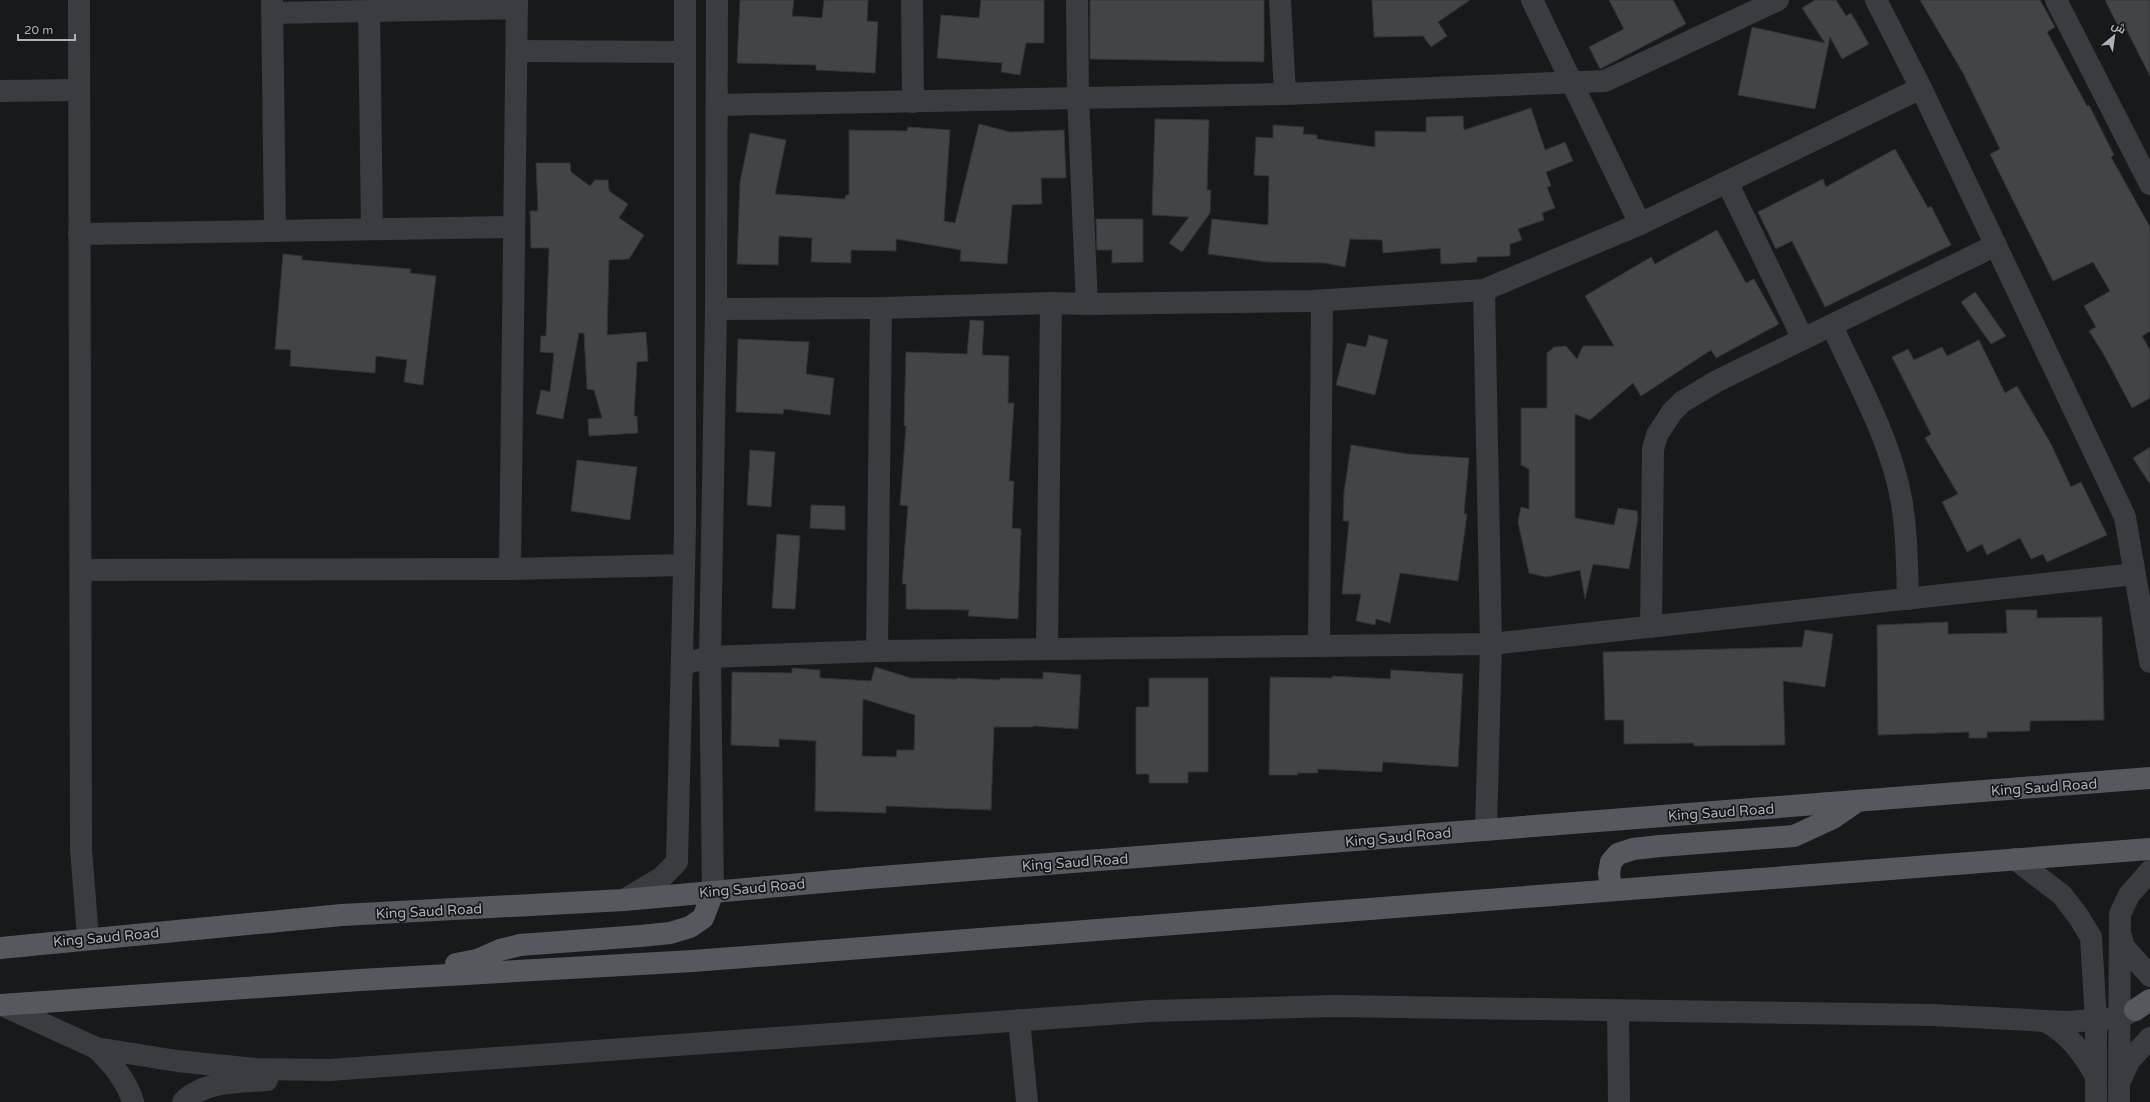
<svg xmlns="http://www.w3.org/2000/svg" width="2150" height="1102" font-family="'Varela Round',Cairo,sans-serif">
	<style>
		.building { fill: #424448; stroke: #323337; fill-rule: evenodd }
		.lines { fill: none; stroke-linecap: round; stroke-linejoin: round }
		.minor { stroke: #393c40; stroke-width: 22 }
		.major { stroke: #55595f; stroke-width: 22 }
		.labels { text-anchor: middle; stroke-width: 3.5; stroke-linejoin: round; paint-order: stroke }
		.street-label { font-size: 14px; fill: #aab3bb; stroke: #131416 }
	</style>
	<rect width="100%" height="100%" fill="#18191b"/>
	<!-- building -->
	<g class="building">
		<polygon points="740,0 794,0 792,16 822,18 824,0 868,0 867,21 878,22 875,73 816,70 816,65 737,63"/>
		<polygon points="981,0 1044,0 1044,43 1026,43 1020,75 1001,72 1002,63 937,58 941,15 979,18"/>
		<polygon points="1090,0 1264,0 1264,62 1090,59"/>
		<polygon points="1372,0 1470,0 1438,22 1447,36 1431,47 1423,36 1374,37"/>
		<polygon points="1609,0 1673,0 1686,24 1600,69 1589,47 1624,29"/>
		<polygon points="1815,0 1836,0 1846,16 1851,13 1869,44 1842,59 1830,37 1815,109 1738,95 1752,27 1825,43 1802,8"/>
		<polygon points="1920,0 2040,0 2055,27 2047,32 2087,106 2089,105 2114,155 2111,157 2150,227 2150,331 2142,336 2150,350 2150,398 2132,408 2103,353 2089,331 2096,327 2084,306 2110,291 2093,262 2053,281 1990,154 2000,149 1963,73"/>
		<polygon points="2105,0 2150,0 2150,76 2125,27 2120,30"/>
		<polygon points="1531,108 1545,150 1565,142 1573,161 1546,172 1551,186 1547,187 1555,208 1542,213 1544,220 1518,229 1522,240 1510,244 1510,256 1477,257 1477,262 1441,264 1440,248 1383,253 1382,240 1350,239 1345,267 1325,263 1267,262 1208,254 1212,219 1268,225 1269,176 1254,175 1256,137 1273,138 1273,125 1304,127 1303,134 1317,135 1317,139 1375,147 1375,131 1426,132 1426,117 1463,116 1464,130"/>
		<polygon points="1155,119 1209,120 1207,190 1211,190 1210,213 1182,252 1169,243 1189,217 1152,215"/>
		<polygon points="979,124 1010,132 1064,130 1066,178 1041,178 1042,204 1012,205 1007,264 960,261 961,250 896,239 896,251 851,250 851,263 811,262 812,238 779,236 778,265 737,264 740,182 750,133 786,140 775,194 845,199 846,195 849,195 849,130 907,131 908,127 950,130 944,221 955,223"/>
		<polygon points="1895,149 1928,208 1931,206 1951,245 1825,307 1792,241 1776,249 1758,212 1823,179 1826,187"/>
		<polygon points="536,163 570,163 571,172 590,186 595,180 608,180 609,191 628,204 619,218 644,235 629,259 609,260 607,335 646,332 648,361 637,362 634,416 637,416 638,433 589,436 588,419 602,418 594,390 587,389 584,333 579,333 563,419 536,414 541,390 550,392 554,353 540,352 541,336 546,336 549,248 531,248 530,211 538,211"/>
		<polygon points="1096,219 1143,219 1143,262 1112,263 1112,250 1097,250"/>
		<polygon points="1717,230 1746,283 1754,279 1779,324 1716,358 1711,350 1641,396 1633,383 1590,420 1575,414 1575,518 1614,525 1618,508 1637,511 1638,518 1629,569 1593,564 1585,599 1580,570 1546,577 1529,573 1518,522 1521,507 1529,509 1529,469 1521,465 1521,408 1547,408 1547,353 1554,347 1566,346 1577,359 1583,346 1614,346 1585,296 1651,257 1655,264"/>
		<polygon points="283,254 302,256 302,260 411,269 410,273 436,276 423,385 404,382 407,360 376,356 375,373 290,366 291,350 275,349"/>
		<polygon points="1975,292 2006,336 1991,344 1961,302"/>
		<polygon points="970,320 984,321 982,355 1009,356 1008,403 1014,403 1009,481 1014,481 1012,528 1021,529 1018,619 968,616 969,610 906,609 906,584 902,584 908,506 900,505 906,426 904,426 906,352 967,354"/>
		<polygon points="1369,335 1388,340 1375,395 1336,385 1347,343 1366,347"/>
		<polygon points="738,339 809,342 806,374 834,378 830,415 784,409 783,414 736,412"/>
		<polygon points="1979,340 2005,393 2017,386 2051,444 2071,487 2081,482 2107,535 2047,562 2043,554 2031,559 2020,538 1987,555 1982,544 1967,552 1942,502 1958,494 1925,438 1931,434 1892,357 1908,349 1914,360 1942,347 1947,356"/>
		<polygon points="1351,445 1408,454 1469,458 1464,514 1467,514 1458,581 1400,573 1390,623 1376,619 1375,625 1356,621 1361,594 1342,594 1349,521 1343,521 1344,492"/>
		<polygon points="2150,447 2150,484 2133,458"/>
		<polygon points="750,450 775,452 771,507 747,505"/>
		<polygon points="577,460 637,467 630,520 571,511"/>
		<polygon points="811,505 845,506 845,530 810,528"/>
		<polygon points="777,534 800,536 795,609 772,608"/>
		<polygon points="2006,610 2037,610 2037,618 2102,617 2104,720 2030,721 2030,731 1987,732 1987,738 1969,738 1969,732 1878,735 1877,625 1948,622 1948,634 2007,633"/>
		<polygon points="1805,630 1833,634 1825,687 1783,681 1785,745 1694,746 1694,743 1624,744 1624,720 1605,720 1603,652 1802,647"/>
		<path d="M 875,667 L 911,678 L 957,679 L 957,678 L 1000,680 L 1000,678 L 1043,679 L 1043,672 L 1081,675 L 1078,729 L 1033,726 L 1033,727 L 994,727 L 991,810 L 886,806 L 886,813 L 815,811 L 816,741 L 779,739 L 779,747 L 731,745 L 732,672 L 792,673 L 792,668 L 820,670 L 820,678 L 871,681 ZM 863,699 L 915,715 L 914,750 L 897,750 L 896,757 L 862,756 Z"/>
		<polygon points="1391,670 1463,674 1458,767 1383,762 1382,772 1318,769 1318,773 1297,773 1298,775 1269,775 1270,677 1332,678 1332,676 1390,679"/>
		<polygon points="1149,678 1208,678 1208,772 1188,772 1188,783 1149,783 1149,774 1136,774 1136,707 1149,707"/>
	</g>
	<g class="lines">
		<!-- minor -->
		<g class="minor">
			<polyline points="79,0 81,849 88,938"/>
			<polyline points="272,0 275,231"/>
			<polyline points="912,0 913,102"/>
			<polyline points="1077,0 1078,96 1087,304"/>
			<polyline points="1280,0 1285,94"/>
			<polyline points="1532,0 1640,224"/>
			<polyline points="1876,0 1921,88 2125,517 2150,662"/>
			<polyline points="2056,0 2150,184"/>
			<polyline points="369,11 372,229"/>
			<polyline points="272,13 517,8"/>
			<polyline points="517,51 685,52"/>
			<polyline points="0,91 79,90"/>
			<polyline points="718,105 1285,94 1605,81 1778,0"/>
			<polyline points="1727,182 1803,339"/>
			<polyline points="79,234 514,227"/>
			<polyline points="1484,290 1491,644 1486,830"/>
			<polyline points="716,309 881,308 1051,303 1087,304 1312,301 1484,290 1640,224 1921,88"/>
			<path d="M 1832,326 C 1857,381 1890,438 1901,498 C 1907,531 1907,566 1908,599"/>
			<polyline points="510,569 517,0"/>
			<polyline points="81,570 510,569 684,565"/>
			<polyline points="1651,627 1653,449 1657,435 1672,412 1682,402 1717,381 1996,245"/>
			<polyline points="1319,646 1322,301"/>
			<polyline points="1047,649 1051,303"/>
			<polyline points="877,651 881,308"/>
			<polyline points="682,664 710,657 877,651 1491,644 2135,574"/>
			<polyline points="2015,859 2062,895 2078,916 2091,937 2096,1020 2096,1102"/>
			<polyline points="713,892 710,657 716,309 717,0"/>
			<polyline points="624,900 661,878 677,862 685,529 685,0"/>
			<polyline points="2120,933 2124,947 2150,976"/>
			<polyline points="2,1005 96,1048 177,1061 255,1069 330,1070 1150,1011 1334,1006 1931,1015 2067,1022 2118,1018 2135,1010"/>
			<polyline points="1618,1011 1619,1102"/>
			<polyline points="1019,1020 1027,1102"/>
			<path d="M 2045,1021 C 2071,1036 2081,1051 2096,1076"/>
			<path d="M 96,1048 C 112,1063 127,1081 133,1102"/>
			<polyline points="2120,1081 2129,1061 2150,1038"/>
			<path d="M 183,1102 C 203,1081 240,1082 267,1080"/>
			<polyline points="2119,1102 2120,914 2129,895 2150,871"/>
		</g>
		<!-- major -->
		<g class="major">
			<polyline points="1616,890 1610,882 1609,873 1611,862 1618,854 1633,849 1660,846 1794,836 1833,818 1856,802"/>
			<polyline points="0,948 342,915 624,900 868,878 2150,778"/>
			<polyline points="456,964 477,960 500,950 520,945 640,936 670,933 690,927 703,918 713,892"/>
			<polyline points="0,1005 360,980 693,961 2150,849"/>
			<polyline points="2135,1010 2150,1000"/>
		</g>
	</g>
	<g class="labels">
		<!-- street labels -->
		<g class="street-label">
			<text transform="translate(2044 787) rotate(-4)" y="5">King Saud Road</text>
			<text transform="translate(1721 812) rotate(-4)" y="5">King Saud Road</text>
			<text transform="translate(1398 837) rotate(-5)" y="5">King Saud Road</text>
			<text transform="translate(1075 862) rotate(-4)" y="5">King Saud Road</text>
			<text transform="translate(752 888) rotate(-5)" y="5">King Saud Road</text>
			<text transform="translate(429 911) rotate(-3)" y="5">King Saud Road</text>
			<text transform="translate(106 937) rotate(-5)" y="5">King Saud Road</text>
		</g>
	</g>
	<!-- north arrow -->
	<g transform="translate(2114 36) rotate(29)" stroke="#131416" stroke-width="3" paint-order="stroke">
	<path d="M0-3L7 15L0 10L-7 15Z" fill="#aab3bb"/>
	<text y="-6" font-size="11" font-weight="bold" text-anchor="middle" fill="#aab3bb">ش</text>
	</g>
	<!-- scale -->
	<path d="M18 34v6h57v-6" fill="none" stroke="#aab3bb" stroke-width="2"/>
	<text x="24" y="34" font-size="12" fill="#aab3bb" stroke="#131416" stroke-width="3" paint-order="stroke">20 m</text>
</svg>
